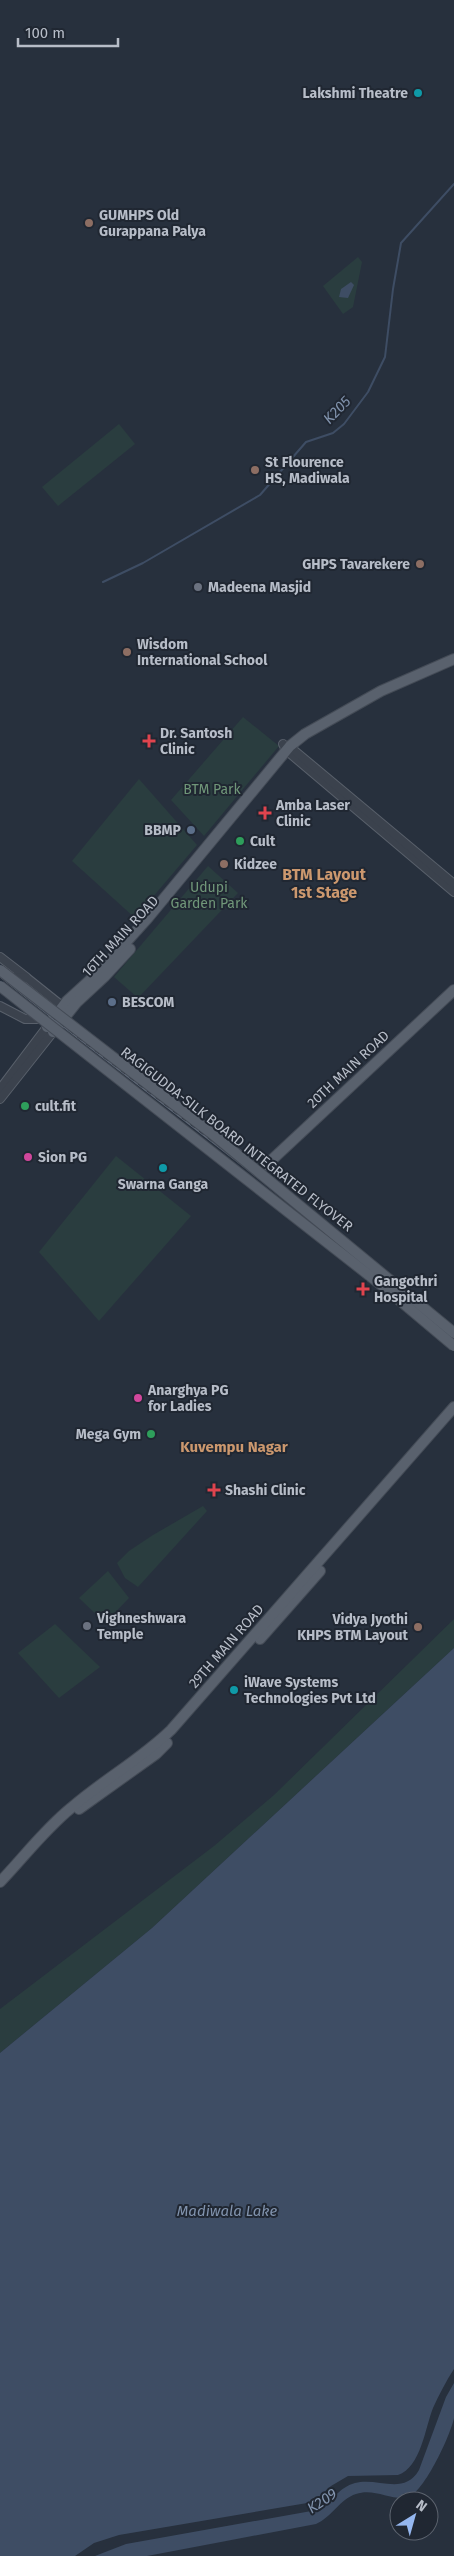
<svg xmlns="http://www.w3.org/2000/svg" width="454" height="2556" font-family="'Fira Sans',sans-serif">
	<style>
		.green { fill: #2a3d3f }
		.water { fill: #3e4d64 }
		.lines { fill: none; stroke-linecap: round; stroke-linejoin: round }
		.stream { stroke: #3e4d64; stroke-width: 2 }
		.minor-casing { stroke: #59606b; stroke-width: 10 }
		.major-casing { stroke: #444b56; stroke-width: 12 }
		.minor { stroke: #3b424d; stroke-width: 8 }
		.major { stroke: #59616d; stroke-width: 10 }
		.rail-casing { stroke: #5d6674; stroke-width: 4 }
		.rail { stroke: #202732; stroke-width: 2; stroke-dasharray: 5.5; stroke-linecap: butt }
		.major-bridge-casing { stroke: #444b56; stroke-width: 12; stroke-linecap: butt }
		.major-bridge { stroke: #59616d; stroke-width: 10 }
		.culture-dot { fill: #0f9aa8; stroke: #202732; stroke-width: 2 }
		.education-dot { fill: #8d6e63; stroke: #202732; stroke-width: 2 }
		.worship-dot { fill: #6b7280; stroke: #202732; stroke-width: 2 }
		.health-dot { fill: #e0444e; stroke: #202732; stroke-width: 2 }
		.service-dot { fill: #5c6f8a; stroke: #202732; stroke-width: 2 }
		.leisure-dot { fill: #2e9e5b; stroke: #202732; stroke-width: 2 }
		.hotel-dot { fill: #d1479c; stroke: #202732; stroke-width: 2 }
		.labels { text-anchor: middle; stroke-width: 4; stroke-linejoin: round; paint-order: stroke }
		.poi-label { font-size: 14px; font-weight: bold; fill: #b7bdc8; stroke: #202732; text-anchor: start }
		.park-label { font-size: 14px; fill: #709779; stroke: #202732 }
		.street-label { font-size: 14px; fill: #b7bdc8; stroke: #202732 }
		.water-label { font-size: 15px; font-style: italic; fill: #8193ad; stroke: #202732 }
		.neighbourhood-label { font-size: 15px; font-weight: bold; fill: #cc986e; stroke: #202732 }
		.quarter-label { font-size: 16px; font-weight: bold; fill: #cc986e; stroke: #202732 }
	</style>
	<rect width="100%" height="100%" fill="#27303d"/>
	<!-- green -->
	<g class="green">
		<polygon points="358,257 362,262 353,307 343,314 323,286"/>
		<polygon points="119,424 135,444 58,506 42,487"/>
		<polygon points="243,717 279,746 204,836 171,800"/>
		<polygon points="139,779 197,845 135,918 72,861"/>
		<polygon points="208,866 238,893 138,998 114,977"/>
		<polygon points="116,1156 191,1216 99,1321 39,1252"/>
		<polygon points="203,1506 207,1511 138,1587 125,1578 117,1563 129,1551 153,1535"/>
		<polygon points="108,1571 129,1598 105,1623 79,1598"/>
		<polygon points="454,1619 454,1648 152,1928 0,2053 0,2009 214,1846 274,1795"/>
		<polygon points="55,1624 100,1667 59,1698 18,1653"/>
	</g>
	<!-- water -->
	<g class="water">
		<polygon points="351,282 354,285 348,298 339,297 341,289"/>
		<path d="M 454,1648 L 454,2369 C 446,2381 439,2395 433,2408 C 425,2428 421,2467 398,2475 L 348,2476 L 331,2486 L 313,2502 L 119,2535 L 94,2543 L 75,2556 L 0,2556 L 0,2053 L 152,1928 Z"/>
		<path d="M 454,2383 C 454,2394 454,2407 454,2418 C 451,2434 422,2498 405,2498 C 388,2499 373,2488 356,2494 C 340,2499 332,2517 316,2524 L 147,2556 L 95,2556 L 126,2544 L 317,2510 C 331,2503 339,2487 355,2483 C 378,2477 404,2496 419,2470 L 446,2397 Z"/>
	</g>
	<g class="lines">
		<!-- stream -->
		<polyline class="stream" points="103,582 143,563 260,495 306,442 333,433 344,424 368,392 385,357 393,289 401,243 454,184"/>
		<defs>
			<g id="minor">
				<polyline points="283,744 286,750 454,892"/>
				<polyline points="290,747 454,884"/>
				<polyline points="0,957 26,977"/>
				<polyline points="15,977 27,978 62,1006"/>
				<polyline points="0,1006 25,1019 37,1019"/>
				<polyline points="0,1089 47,1027"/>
				<polyline points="0,1099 53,1032"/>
			</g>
			<g id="major">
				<polyline points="47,1027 67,1001 101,970 147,919 290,746 305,734 381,691 454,659"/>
				<polyline points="53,1032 77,1002 105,976 130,949"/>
				<polyline points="262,1169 454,990"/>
				<polyline points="260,1639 320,1571"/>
				<polyline points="79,1809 156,1754 167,1743"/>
				<path d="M 0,1882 C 24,1857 44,1830 71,1808 C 103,1780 140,1760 171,1730 L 454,1407"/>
			</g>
		</defs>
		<!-- minor casing -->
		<use href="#minor" class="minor-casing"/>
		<!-- major casing -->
		<use href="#major" class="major-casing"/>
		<!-- minor -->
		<use href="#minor" class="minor"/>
		<!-- major -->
		<use href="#major" class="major"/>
		<defs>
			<path id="rail" d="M 0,975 C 151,1096 308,1209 454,1337"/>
		</defs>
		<!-- rail casing -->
		<use href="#rail" class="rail-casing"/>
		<!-- rail -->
		<use href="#rail" class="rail"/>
		<defs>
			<g id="major-bridge">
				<polyline points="0,970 210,1132 454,1333"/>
				<polyline points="0,986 379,1283 454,1346"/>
			</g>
		</defs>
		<!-- major-bridge casing -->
		<use href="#major-bridge" class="major-bridge-casing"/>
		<!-- major-bridge -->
		<use href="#major-bridge" class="major-bridge"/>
	</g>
	<!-- markers -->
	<g class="culture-dot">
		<circle cx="418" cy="93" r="5"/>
		<circle cx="163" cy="1168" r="5"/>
		<circle cx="234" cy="1690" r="5"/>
	</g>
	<g class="education-dot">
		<circle cx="89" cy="223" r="5"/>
		<circle cx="255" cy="470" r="5"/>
		<circle cx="420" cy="564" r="5"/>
		<circle cx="127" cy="652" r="5"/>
		<circle cx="224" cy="864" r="5"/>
		<circle cx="418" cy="1627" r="5"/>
	</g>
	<g class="worship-dot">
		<circle cx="198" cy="587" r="5"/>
		<circle cx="87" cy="1626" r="5"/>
	</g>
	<g class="health-dot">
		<path d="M146.5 733.5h5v5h5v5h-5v5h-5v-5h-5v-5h5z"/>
		<path d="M262.5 805.5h5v5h5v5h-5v5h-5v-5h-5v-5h5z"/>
		<path d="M360.5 1281.5h5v5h5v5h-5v5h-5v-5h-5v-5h5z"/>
		<path d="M211.5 1482.5h5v5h5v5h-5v5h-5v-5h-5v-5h5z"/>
	</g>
	<g class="service-dot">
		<circle cx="191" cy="830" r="5"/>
		<circle cx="112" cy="1002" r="5"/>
	</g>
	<g class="leisure-dot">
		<circle cx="240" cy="841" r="5"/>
		<circle cx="25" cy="1106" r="5"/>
		<circle cx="151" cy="1434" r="5"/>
	</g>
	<g class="hotel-dot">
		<circle cx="28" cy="1157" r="5"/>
		<circle cx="138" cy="1398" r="5"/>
	</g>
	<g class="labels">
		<!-- poi labels -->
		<g class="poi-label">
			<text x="408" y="98" text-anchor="end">Lakshmi Theatre</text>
			<text x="99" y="220">GUMHPS Old<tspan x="99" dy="16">Gurappana Palya</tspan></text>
			<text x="265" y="467">St Flourence<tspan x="265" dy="16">HS, Madiwala</tspan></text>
			<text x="410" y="569" text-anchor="end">GHPS Tavarekere</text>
			<text x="208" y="592">Madeena Masjid</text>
			<text x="137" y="649">Wisdom<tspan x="137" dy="16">International School</tspan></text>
			<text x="160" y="738">Dr. Santosh<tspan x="160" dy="16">Clinic</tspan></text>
			<text x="276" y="810">Amba Laser<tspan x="276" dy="16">Clinic</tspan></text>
			<text x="181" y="835" text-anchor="end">BBMP</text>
			<text x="250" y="846">Cult</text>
			<text x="234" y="869">Kidzee</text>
			<text x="122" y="1007">BESCOM</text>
			<text x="35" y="1111">cult.fit</text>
			<text x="38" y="1162">Sion PG</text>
			<text x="163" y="1189" text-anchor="middle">Swarna Ganga</text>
			<text x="374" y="1286">Gangothri<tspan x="374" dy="16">Hospital</tspan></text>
			<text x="148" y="1395">Anarghya PG<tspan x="148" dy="16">for Ladies</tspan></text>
			<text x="141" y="1439" text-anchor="end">Mega Gym</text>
			<text x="225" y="1495">Shashi Clinic</text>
			<text x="97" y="1623">Vighneshwara<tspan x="97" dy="16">Temple</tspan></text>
			<text x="408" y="1624" text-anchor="end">Vidya Jyothi<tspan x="408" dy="16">KHPS BTM Layout</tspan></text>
			<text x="244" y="1687">iWave Systems<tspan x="244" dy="16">Technologies Pvt Ltd</tspan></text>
		</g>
		<!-- park labels -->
		<g class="park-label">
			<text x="212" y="794">BTM Park</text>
			<text x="209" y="892">Udupi<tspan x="209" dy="16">Garden Park</tspan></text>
		</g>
		<!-- street labels -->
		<g class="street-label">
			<text transform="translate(120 936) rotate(-47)" y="5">16TH MAIN ROAD</text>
			<text transform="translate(348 1069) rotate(-43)" y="5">20TH MAIN ROAD</text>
			<text transform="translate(237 1139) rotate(38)" y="5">RAGIGUDDA-SILK BOARD INTEGRATED FLYOVER</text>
			<text transform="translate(226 1646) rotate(-49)" y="5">29TH MAIN ROAD</text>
		</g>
		<!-- water labels -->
		<g class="water-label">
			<text transform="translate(337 410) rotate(-46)" y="5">K205</text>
			<text x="227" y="2216">Madiwala Lake</text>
			<text transform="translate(322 2501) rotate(-34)" y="5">K209</text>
		</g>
		<!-- neighbourhood labels -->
		<g class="neighbourhood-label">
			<text x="234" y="1452">Kuvempu Nagar</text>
		</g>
		<!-- quarter labels -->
		<g class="quarter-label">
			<text x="324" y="880">BTM Layout<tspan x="324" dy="18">1st Stage</tspan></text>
		</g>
	</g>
	<!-- north arrow -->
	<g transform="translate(414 2516) rotate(37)"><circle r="24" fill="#202732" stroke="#5c636e"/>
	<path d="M0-4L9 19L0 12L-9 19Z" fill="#95b7ef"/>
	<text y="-8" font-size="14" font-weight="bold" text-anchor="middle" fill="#b7bdc8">N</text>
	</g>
	<!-- scale -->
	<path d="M18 38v8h100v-8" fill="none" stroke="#b7bdc8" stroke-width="2.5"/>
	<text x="25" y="38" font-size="15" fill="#b7bdc8" stroke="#202732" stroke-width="4" paint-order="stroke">100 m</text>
</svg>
